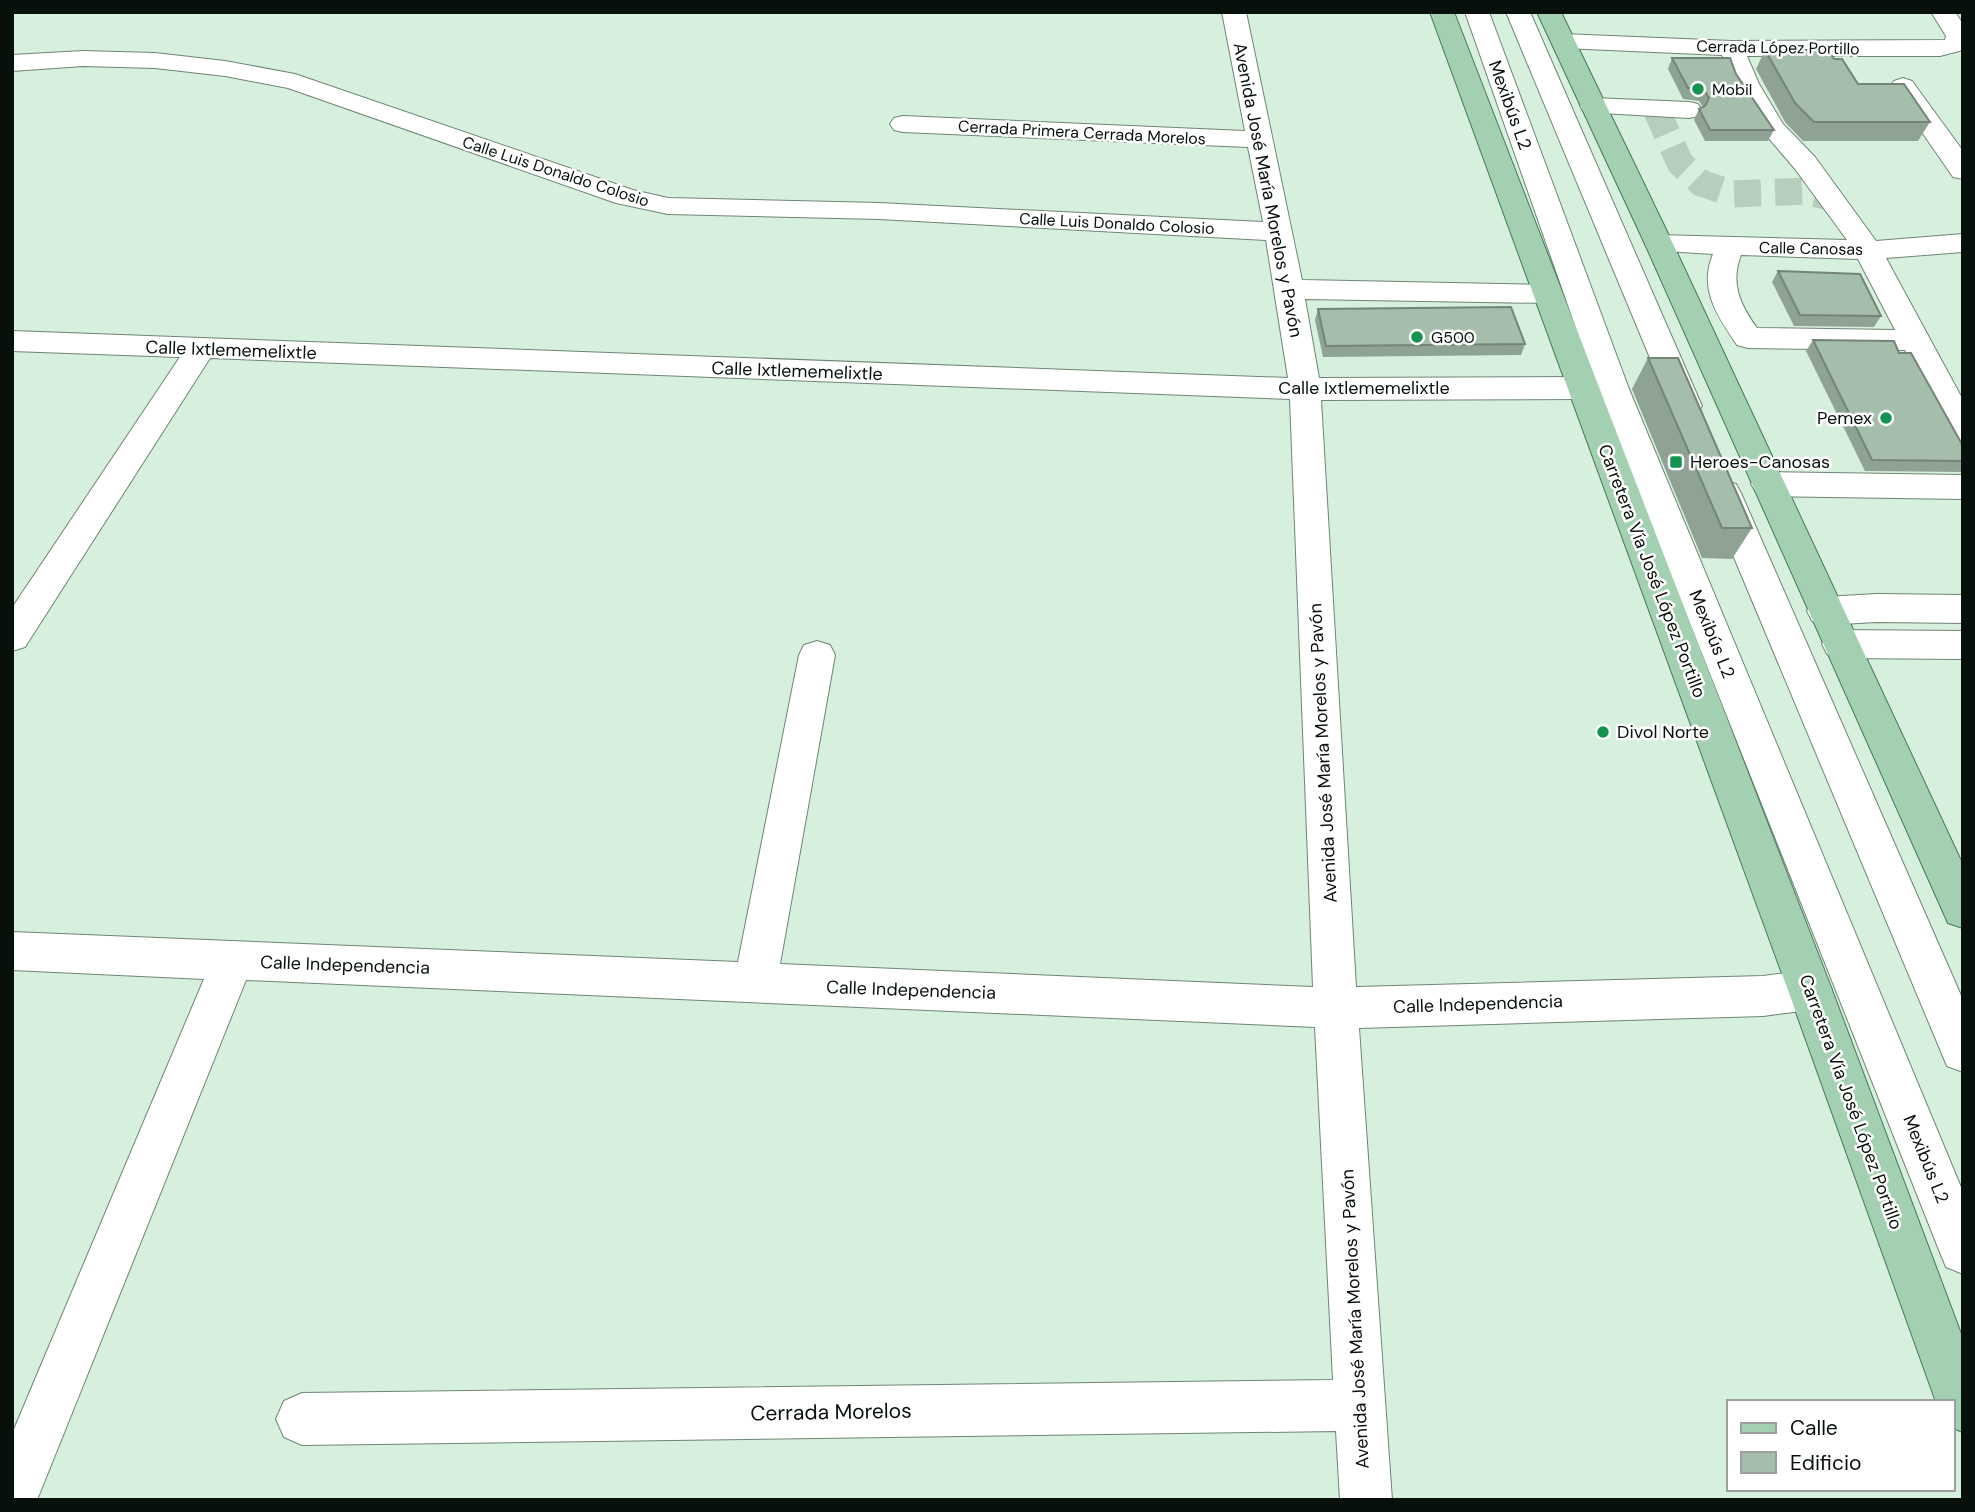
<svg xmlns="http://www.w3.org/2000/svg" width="1975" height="1512" font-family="'DM Sans',sans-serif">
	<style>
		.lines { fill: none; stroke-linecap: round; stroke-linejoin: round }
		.minor-tunnel { stroke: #b8cebd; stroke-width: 27; stroke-dasharray: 27 14; stroke-linecap: butt }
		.minor-casing { stroke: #6e8574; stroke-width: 2 }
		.major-casing { stroke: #457856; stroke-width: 2 }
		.minor { fill: #fff; fill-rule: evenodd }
		.major { fill: #a4d0b2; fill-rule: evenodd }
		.wall { fill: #8ea393 }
		.building { fill: #a5bdab; stroke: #748478; stroke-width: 2 }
		.poi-dot { fill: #139350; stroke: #fff; stroke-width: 2.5 }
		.labels { text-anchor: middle; stroke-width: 5; stroke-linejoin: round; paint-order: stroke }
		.far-street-label { font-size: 16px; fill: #07100a; stroke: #fff }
		.far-poi-label { font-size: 16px; fill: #07100a; stroke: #fff; text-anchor: start }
		.street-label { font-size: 18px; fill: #07100a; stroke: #fff }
		.poi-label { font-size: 18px; fill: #07100a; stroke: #fff; text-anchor: start }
		.near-street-label { font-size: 21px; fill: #07100a; stroke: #fff }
	</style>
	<rect width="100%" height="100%" fill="#d7f0dd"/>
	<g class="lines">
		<!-- minor-tunnel -->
		<polyline class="minor-tunnel" points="1656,109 1680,163 1701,183 1733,194 1807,191 1832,198"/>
		<defs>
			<g id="minor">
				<polygon points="1222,12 1246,12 1302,280 1548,285 1558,287 1563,294 1558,301 1548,303 1305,299 1319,378 1582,377 1593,380 1596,385 1465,12 1489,12 1629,389 1963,1192 1963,1274 1946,1267 1939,1250 1597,389 1593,396 1582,399 1321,400 1356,987 1763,976 1810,970 1825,976 1832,990 1825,1004 1810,1010 1763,1016 1359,1028 1392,1500 1340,1500 1336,1431 302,1445 284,1437 276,1419 284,1401 302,1393 1333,1380 1315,1027 246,980 37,1500 12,1500 12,1434 204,979 12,970 12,932 738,962 799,655 804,645 817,641 830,645 835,655 780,964 1313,987 1290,399 210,358 25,647 12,651 12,608 180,357 12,351 12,331 1288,378 1266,240 879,219 668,214 616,203 288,88 225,76 155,68 83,66 12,71 12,55 83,51 155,53 225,61 295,74 633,190 668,198 879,203 1263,222 1248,147 903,132 894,130 890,124 894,118 903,116 1245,131"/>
				<polygon points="1506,12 1530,12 1702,406 1697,414 1686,417 1675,414 1670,406"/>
				<path d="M 1931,12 L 1955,12 L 1963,24 L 1963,50 L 1940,56 L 1747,56 L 1759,84 L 1783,124 L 1815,157 L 1876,241 L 1963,234 L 1963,252 L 1886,258 L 1963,400 L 1963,441 L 1952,438 L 1905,350 L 1748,348 L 1737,345 C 1718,317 1698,289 1713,254 L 1649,250 L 1645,244 L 1649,238 L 1659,235 L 1847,240 L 1795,169 L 1760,128 L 1733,84 L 1722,55 L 1563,48 L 1554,46 L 1551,41 L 1554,36 L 1563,34 L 1732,41 L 1945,40 L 1946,36 ZM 1741,255 L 1858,259 L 1895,330 L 1757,328 C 1740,305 1730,283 1741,255 Z"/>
				<polygon points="1903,78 1912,81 1963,151 1963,179 1953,177 1890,86 1894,81"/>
				<polygon points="1593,98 1689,102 1698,104 1702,110 1698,116 1689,118 1584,112 1580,106 1584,100"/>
				<polygon points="1768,472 1963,475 1963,499 1768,496 1756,492 1751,484 1756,476"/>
				<polygon points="1724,481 1736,484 1741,493 1963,1000 1963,1072 1947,1066 1707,493 1712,484"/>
				<polygon points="1876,594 1963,595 1963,623 1876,622 1825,625 1812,621 1807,611 1812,601 1825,597"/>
				<polygon points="1840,630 1963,631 1963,659 1840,658 1827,654 1822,644 1827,634"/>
			</g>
			<g id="major">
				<polygon points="1430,12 1454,12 1832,990 1963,1339 1963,1432 1952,1428 1952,1402 1936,1402 1788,990"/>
				<polygon points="1537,12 1561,12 1673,244 1963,865 1963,928 1948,923 1645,244"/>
			</g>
		</defs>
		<!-- minor casing -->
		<use href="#minor" class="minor-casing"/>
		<!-- major casing -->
		<use href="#major" class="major-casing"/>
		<!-- minor -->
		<use href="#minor" class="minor"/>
		<!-- major -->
		<use href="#major" class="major"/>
	</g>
	<!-- wall -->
	<g class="wall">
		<polygon points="1765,50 1858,84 1930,122 1918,141 1803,141 1785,122 1756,69"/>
		<polygon points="1672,58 1736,74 1774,130 1768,141 1705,141 1694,120 1699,109 1703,107 1699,101 1683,99 1668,69"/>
		<polygon points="1778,271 1881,316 1874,327 1794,326 1772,282"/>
		<polygon points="1318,309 1525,344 1521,355 1323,357 1315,320"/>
		<polygon points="1813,340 1899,353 1963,446 1962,472 1865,471 1806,351"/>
		<polygon points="1648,358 1752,528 1732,559 1702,558 1632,389"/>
	</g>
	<!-- building -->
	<g class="building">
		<polygon points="1765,50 1828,50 1834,59 1842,59 1858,84 1904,84 1930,122 1814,122 1795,103"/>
		<polygon points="1672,58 1730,58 1736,74 1774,130 1710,130 1699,109 1705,106 1709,98 1704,90 1688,88"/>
		<polygon points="1778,271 1860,274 1881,316 1800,315"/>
		<polygon points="1511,307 1525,344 1326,346 1318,309"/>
		<polygon points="1813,340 1894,341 1899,353 1911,353 1963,446 1963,461 1872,460"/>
		<polygon points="1648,358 1678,358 1752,528 1722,528"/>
	</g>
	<!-- markers -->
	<g class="poi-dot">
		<circle cx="1698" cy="89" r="7"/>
		<circle cx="1417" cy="337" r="7"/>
		<circle cx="1886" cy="418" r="7"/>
		<rect x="1669" y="455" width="14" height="14" rx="3.5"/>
		<circle cx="1603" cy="732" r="7"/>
	</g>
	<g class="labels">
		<!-- far-street labels -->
		<g class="far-street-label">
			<text transform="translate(1778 47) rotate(1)" y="6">Cerrada López Portillo</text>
			<text transform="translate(1082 132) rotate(3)" y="6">Cerrada Primera Cerrada Morelos</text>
			<text transform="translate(556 171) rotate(18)" y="6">Calle Luis Donaldo Colosio</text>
			<text transform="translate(1117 223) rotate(3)" y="6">Calle Luis Donaldo Colosio</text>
			<text transform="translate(1811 248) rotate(1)" y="6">Calle Canosas</text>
		</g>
		<!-- far-poi labels -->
		<g class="far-poi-label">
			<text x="1712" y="95">Mobil</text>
			<text x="1431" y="343">G500</text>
		</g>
		<!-- street labels -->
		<g class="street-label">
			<text transform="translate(1510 105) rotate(70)" y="6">Mexibús L2</text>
			<text transform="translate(1268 190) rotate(79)" y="6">Avenida José María Morelos y Pavón</text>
			<text transform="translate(231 350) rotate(2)" y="6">Calle Ixtlememelixtle</text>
			<text transform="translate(797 371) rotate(2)" y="6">Calle Ixtlememelixtle</text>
			<text x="1364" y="394">Calle Ixtlememelixtle</text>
			<text transform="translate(1652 571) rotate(69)" y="6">Carretera Vía José López Portillo</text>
			<text transform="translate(1712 634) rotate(68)" y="6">Mexibús L2</text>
			<text transform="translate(1323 753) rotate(-93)" y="6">Avenida José María Morelos y Pavón</text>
			<text transform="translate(345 965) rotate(2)" y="6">Calle Independencia</text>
			<text transform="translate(911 990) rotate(2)" y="6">Calle Independencia</text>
			<text transform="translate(1478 1004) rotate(-2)" y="6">Calle Independencia</text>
			<text transform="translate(1851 1102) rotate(70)" y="6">Carretera Vía José López Portillo</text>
			<text transform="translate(1926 1159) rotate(68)" y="6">Mexibús L2</text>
			<text transform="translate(1355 1319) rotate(-93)" y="6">Avenida José María Morelos y Pavón</text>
		</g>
		<!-- poi labels -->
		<g class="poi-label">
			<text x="1872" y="424" text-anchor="end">Pemex</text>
			<text x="1690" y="468">Heroes-Canosas</text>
			<text x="1617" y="738">Divol Norte</text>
		</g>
		<!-- near-street labels -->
		<g class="near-street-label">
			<text transform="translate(831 1412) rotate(-1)" y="7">Cerrada Morelos</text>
		</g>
	</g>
	<!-- border -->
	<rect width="1975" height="1512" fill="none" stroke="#07100a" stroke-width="28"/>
	<!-- legend -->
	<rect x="1727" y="1400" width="228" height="91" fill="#ffffff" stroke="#9c9f9d" stroke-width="2"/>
	<rect x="1741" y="1423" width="35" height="10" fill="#a4d0b2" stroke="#9c9f9d" stroke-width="2"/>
	<text x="1790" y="1435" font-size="21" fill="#07100a">Calle</text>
	<rect x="1741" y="1452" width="35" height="21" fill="#a5bdab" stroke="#9c9f9d" stroke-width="2"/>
	<text x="1790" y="1470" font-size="21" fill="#07100a">Edificio</text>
</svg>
